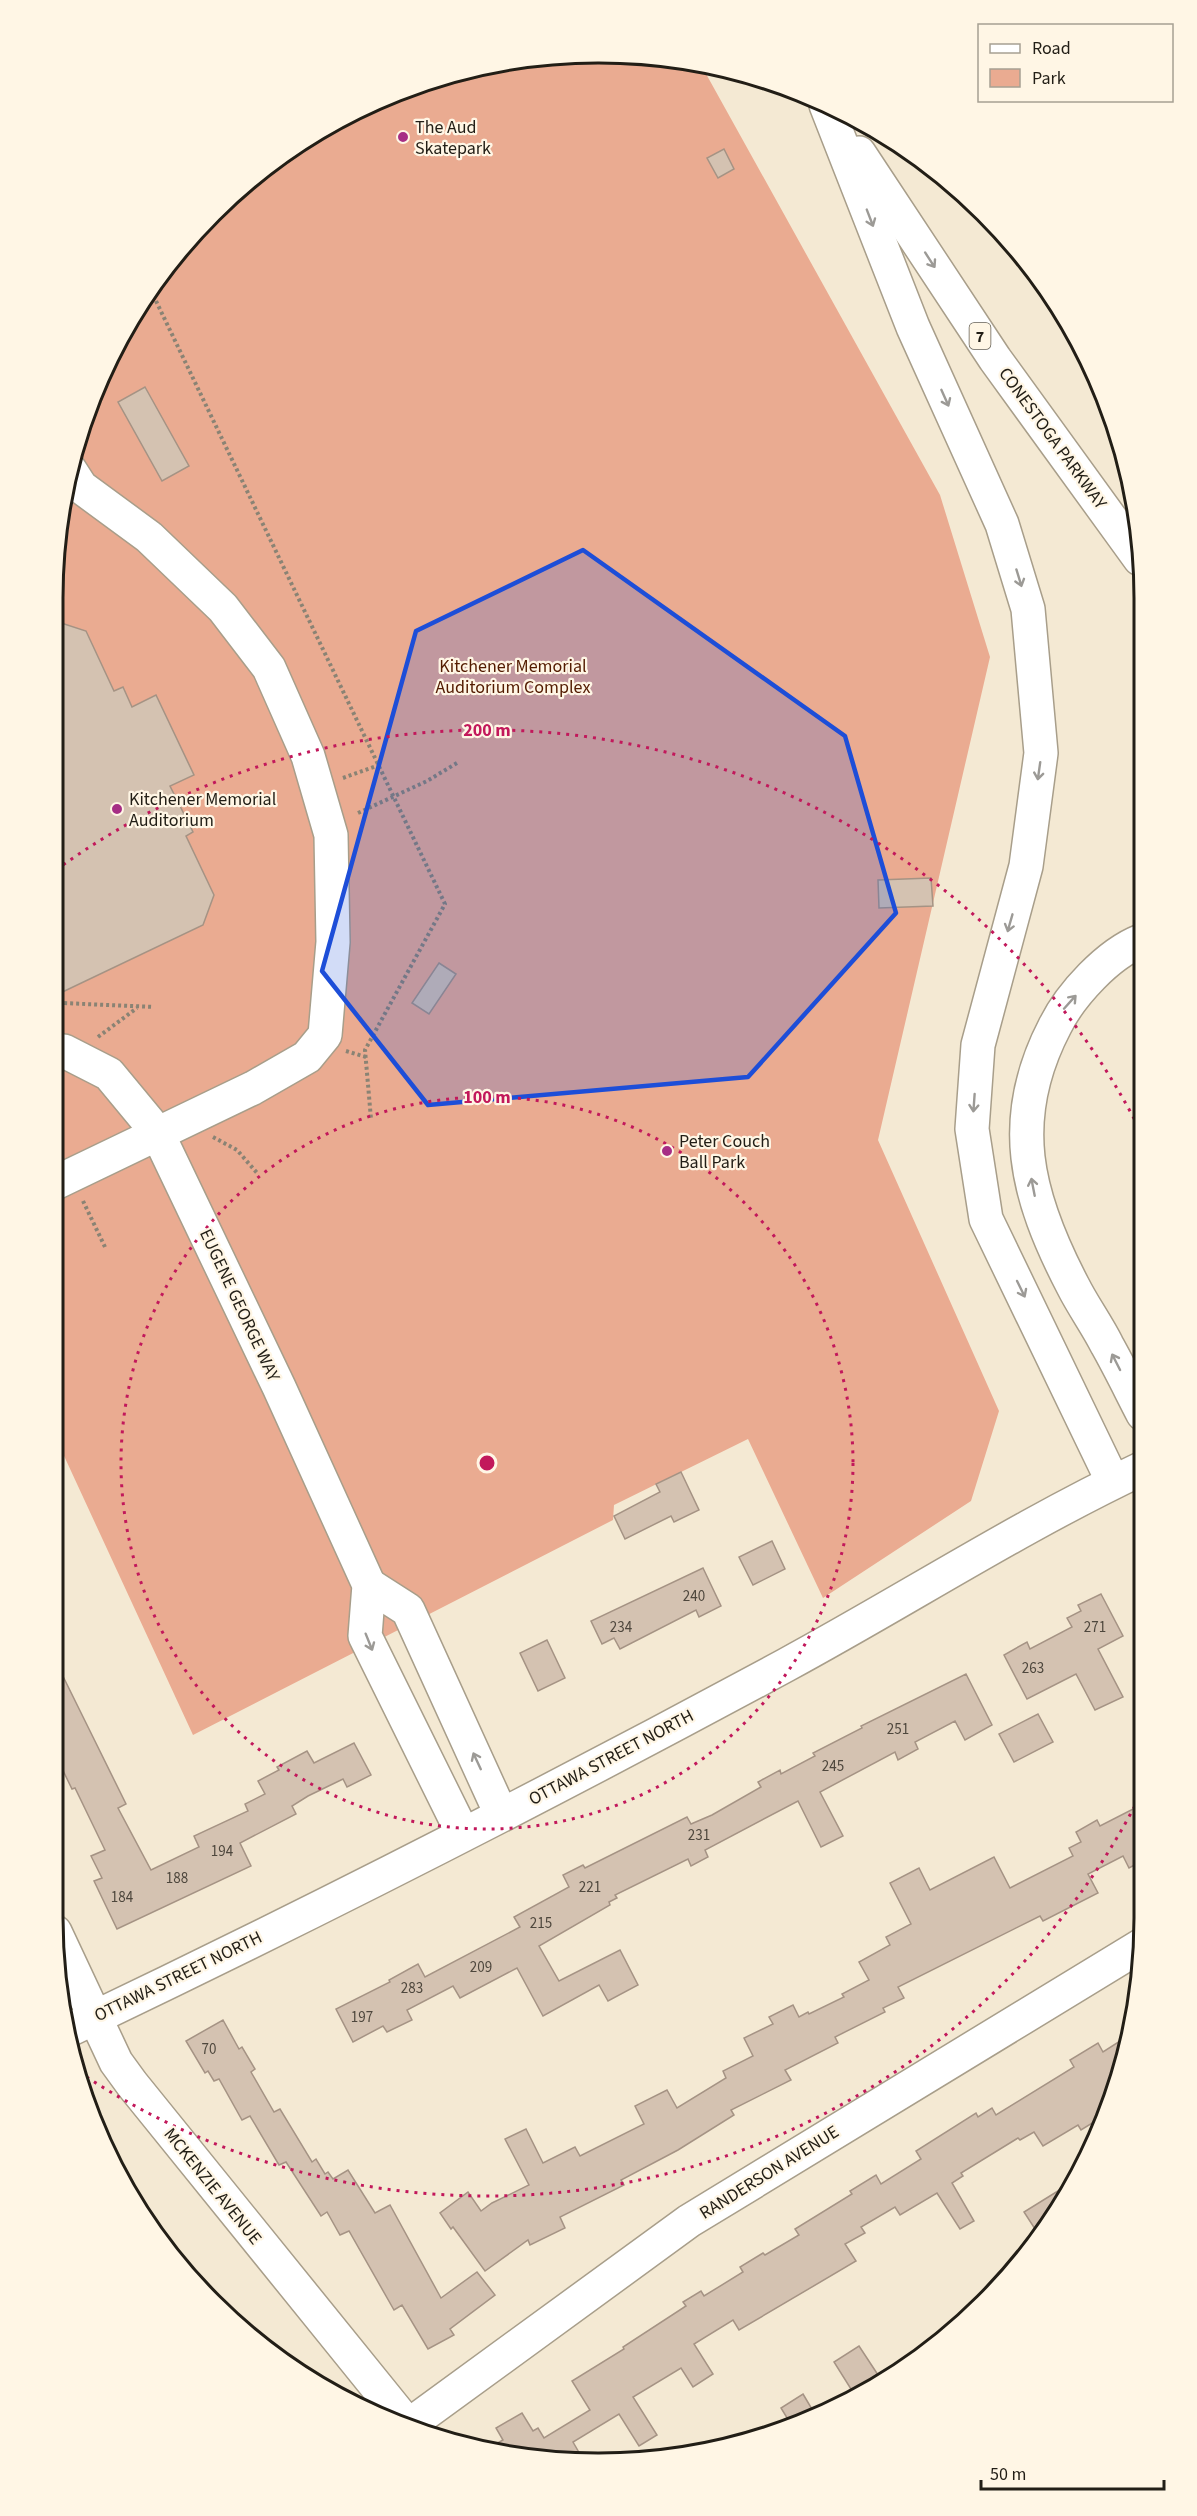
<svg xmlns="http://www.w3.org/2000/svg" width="1197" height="2516" font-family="'Source Sans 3',sans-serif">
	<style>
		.green { fill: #eaab91 }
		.building { fill: #d4c2b1; stroke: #a59384; stroke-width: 1.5 }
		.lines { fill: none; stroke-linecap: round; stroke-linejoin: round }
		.minor-casing { stroke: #a89e8a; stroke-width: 36 }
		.major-casing { stroke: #a89e8a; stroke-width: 36 }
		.highway-casing { stroke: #a89e8a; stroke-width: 36 }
		.path { stroke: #8a8374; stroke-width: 4; stroke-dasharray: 3 3; stroke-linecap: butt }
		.minor { stroke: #fff; stroke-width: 33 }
		.major { stroke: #fff; stroke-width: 33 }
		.highway { stroke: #fff; stroke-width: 33 }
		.oneway { stroke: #9c9a96 }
		.marked { fill: #1d4ed8; fill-opacity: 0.2; stroke: #1d4ed8; stroke-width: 4.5; stroke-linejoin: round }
		.ring { fill: none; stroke: #c2185b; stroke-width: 3; stroke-dasharray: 3 6 }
		.poi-dot { fill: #a62e85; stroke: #fff6e5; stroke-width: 2 }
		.labels { text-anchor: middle; stroke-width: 4.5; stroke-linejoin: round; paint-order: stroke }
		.number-label { font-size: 15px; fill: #4e473d }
		.shield { fill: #fff6e5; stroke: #645f54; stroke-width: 1.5 }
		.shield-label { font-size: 16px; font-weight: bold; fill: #221e16 }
		.poi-label { font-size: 18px; fill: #221e16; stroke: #fff6e5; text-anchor: start }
		.street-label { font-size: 18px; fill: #221e16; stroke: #fff6e5 }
		.park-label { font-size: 18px; fill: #531b00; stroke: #fff6e5 }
		.rim { fill: none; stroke: #221e16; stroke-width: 3 }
		.centre { fill: #c2185b; stroke: #fff6e5; stroke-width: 3 }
		.ring-label { font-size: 18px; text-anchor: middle; font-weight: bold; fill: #c2185b; stroke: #fff6e5; stroke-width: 4.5; stroke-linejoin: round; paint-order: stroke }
	</style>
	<rect width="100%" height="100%" fill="#f4e9d3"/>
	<!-- green -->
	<polygon class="green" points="598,53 700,63 940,495 990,657 878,1140 999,1411 971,1501 823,1598 748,1439 614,1505 613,1520 193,1735 53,1432 53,598 63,492 94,390 144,295 212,213 295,145 389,94 492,63"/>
	<!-- building -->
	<g class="building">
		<polygon points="724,149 734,169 718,178 707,158"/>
		<polygon points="145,387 189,466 162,481 118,402"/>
		<polygon points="52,620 86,631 114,691 123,687 132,707 156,695 194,775 170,786 193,832 186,836 214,895 203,925 52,997"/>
		<polygon points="931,878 933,906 879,908 878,880"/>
		<polygon points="439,963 456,974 429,1014 412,1003"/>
		<polygon points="681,1472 699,1510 674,1522 671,1516 625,1539 614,1516 660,1492 656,1484"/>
		<polygon points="772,1541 785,1569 753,1585 739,1557"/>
		<polygon points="703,1568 721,1606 699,1617 696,1610 620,1649 614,1638 602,1644 591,1621"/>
		<polygon points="1101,1594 1123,1636 1098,1649 1123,1697 1095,1710 1076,1674 1027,1699 1004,1655 1027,1642 1030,1649 1072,1627 1067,1618 1081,1611 1078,1605"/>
		<polygon points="547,1640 565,1678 538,1691 520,1653"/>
		<polygon points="52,1654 126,1804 118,1808 151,1870 199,1847 194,1836 248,1811 245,1804 265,1794 258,1781 279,1770 277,1767 307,1751 314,1763 354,1743 371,1775 347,1787 343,1779 308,1796 292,1806 296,1814 240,1843 251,1866 117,1929 94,1881 102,1878 91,1856 105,1850 75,1788 72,1789 52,1748"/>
		<polygon points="966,1674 992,1725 965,1740 955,1721 915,1742 918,1749 898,1760 895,1752 820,1792 843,1836 821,1847 798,1801 705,1850 708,1857 691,1866 688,1859 615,1895 617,1898 609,1902 610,1905 539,1946 559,1981 620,1950 638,1985 608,2001 599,1985 543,2016 517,1968 460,1998 453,1986 407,2010 412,2020 387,2032 383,2026 353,2042 336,2009 390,1982 389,1980 418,1964 425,1977 520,1927 514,1917 569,1887 563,1875 583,1865 585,1868 687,1817 691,1824 712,1815 761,1787 758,1782 780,1770 781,1774 815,1756 813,1753 862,1728 861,1726"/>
		<polygon points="1038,1714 1053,1742 1014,1762 999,1734"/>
		<polygon points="1135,1808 1144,1826 1144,1860 1129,1868 1123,1856 1088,1874 1098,1893 1043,1921 1040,1916 898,1987 904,1998 883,2008 885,2012 835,2037 838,2043 785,2070 791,2080 731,2110 734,2115 678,2150 621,2180 624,2185 560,2217 565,2228 530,2245 528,2240 485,2271 453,2227 451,2229 440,2213 468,2192 481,2211 492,2203 529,2185 505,2139 526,2129 543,2163 575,2147 580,2156 644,2124 635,2106 667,2090 677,2108 726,2078 723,2071 753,2056 744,2038 773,2024 769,2017 793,2005 799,2017 808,2012 809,2014 844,1997 842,1994 869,1980 859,1962 890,1945 886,1937 911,1924 890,1883 919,1868 930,1890 994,1857 1010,1888 1073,1856 1069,1848 1081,1842 1076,1832 1097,1820 1100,1826"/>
		<polygon points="223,2020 239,2049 242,2047 255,2069 251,2072 274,2112 280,2109 312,2162 316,2159 325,2174 328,2172 333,2179 348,2170 375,2213 390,2205 441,2298 477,2272 495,2295 450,2329 454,2335 428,2349 402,2305 394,2310 349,2231 340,2235 327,2212 321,2216 286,2162 279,2165 250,2116 242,2120 219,2079 214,2081 208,2071 205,2073 186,2041"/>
		<polygon points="1131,2034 1107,2114 1081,2130 1078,2125 1043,2146 1034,2132 1020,2140 1018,2138 961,2173 963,2176 952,2183 974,2221 960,2229 937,2193 900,2215 895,2207 861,2227 865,2233 845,2244 856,2261 739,2330 733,2320 694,2344 713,2374 693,2387 681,2368 633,2397 657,2435 639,2446 619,2414 573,2442 581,2456 492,2453 485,2450 503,2440 496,2428 522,2413 533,2431 538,2428 544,2438 590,2410 572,2381 624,2349 623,2347 686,2306 683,2302 701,2291 704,2296 743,2272 740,2267 763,2253 765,2255 799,2235 795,2229 852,2194 850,2191 876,2175 881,2184 921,2159 916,2151 976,2113 978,2117 992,2108 996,2115 1074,2067 1070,2060 1098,2043 1103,2052"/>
		<polygon points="1066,2186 1037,2232 1024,2212"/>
		<polygon points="859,2346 882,2381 871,2391 856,2397 834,2362"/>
		<polygon points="803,2394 816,2416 792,2426 781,2408"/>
	</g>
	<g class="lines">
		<defs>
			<g id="minor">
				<polyline points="53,1051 64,1051 109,1074 157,1132 279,1387 369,1585 365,1636 463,1834"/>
				<polyline points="53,1184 253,1088 307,1057 325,1035 333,942 331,835 308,756 269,668 223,608 149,537 81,487 70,470"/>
				<polyline points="369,1585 408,1610 501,1814"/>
				<polyline points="55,1932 116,2062 132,2084 403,2419"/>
				<polyline points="412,2423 689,2221 1142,1945"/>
			</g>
			<path id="major" d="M 71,2029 C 312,1914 551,1792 786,1665 C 906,1600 1020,1526 1143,1468"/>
			<g id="highway">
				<polyline points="826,105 913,327 1002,524 1028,609 1041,753 1026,866 978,1045 972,1129 986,1219 1113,1482"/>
				<polyline points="859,153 995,359 1140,559"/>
				<path d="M 1141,941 C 1108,954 1071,994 1055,1026 C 1006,1120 1026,1196 1073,1286 C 1083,1306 1097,1325 1107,1345 C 1120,1368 1131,1391 1143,1414"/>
			</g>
		</defs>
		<!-- minor casing -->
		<use href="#minor" class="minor-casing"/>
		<!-- major casing -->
		<use href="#major" class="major-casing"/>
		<!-- highway casing -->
		<use href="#highway" class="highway-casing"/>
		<!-- path -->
		<g class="path">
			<polyline points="156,301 445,904 365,1050 371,1119"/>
			<polyline points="343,778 379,765"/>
			<polyline points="358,813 427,781 457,763"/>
			<polyline points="58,994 62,1003 154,1007"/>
			<polyline points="98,1037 137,1008"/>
			<polyline points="346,1051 366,1057"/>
			<polyline points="213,1137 237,1150 258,1174"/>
			<polyline points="53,1138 58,1150"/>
			<polyline points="83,1201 105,1247"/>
		</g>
		<!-- minor -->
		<use href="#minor" class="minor"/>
		<!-- major -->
		<use href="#major" class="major"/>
		<!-- highway -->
		<use href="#highway" class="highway"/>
	</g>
	<!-- one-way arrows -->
	<defs><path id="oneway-shaft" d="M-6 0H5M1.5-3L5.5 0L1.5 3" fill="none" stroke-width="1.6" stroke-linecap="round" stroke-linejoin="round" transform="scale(1.5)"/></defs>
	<g class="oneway">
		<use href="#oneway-shaft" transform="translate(870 218) rotate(69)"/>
		<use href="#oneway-shaft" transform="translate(930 260) rotate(57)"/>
		<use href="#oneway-shaft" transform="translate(945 398) rotate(66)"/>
		<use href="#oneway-shaft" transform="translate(1019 578) rotate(73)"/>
		<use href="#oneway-shaft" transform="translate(1039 771) rotate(98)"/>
		<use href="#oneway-shaft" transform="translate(1010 923) rotate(106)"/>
		<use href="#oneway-shaft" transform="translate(1070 1002) rotate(-48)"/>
		<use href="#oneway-shaft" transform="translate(974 1103) rotate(94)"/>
		<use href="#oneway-shaft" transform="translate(1033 1187) rotate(-101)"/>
		<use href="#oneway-shaft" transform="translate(1021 1289) rotate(64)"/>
		<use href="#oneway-shaft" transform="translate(1116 1362) rotate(-117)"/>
		<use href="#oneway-shaft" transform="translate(369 1642) rotate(68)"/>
		<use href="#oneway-shaft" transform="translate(477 1761) rotate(-115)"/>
	</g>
	<!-- marked area -->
	<path class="marked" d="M 583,550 L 845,736 L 896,913 L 748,1077 L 428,1105 L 322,971 L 416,631 Z"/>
	<!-- distance rings -->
	<g class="ring">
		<circle cx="487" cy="1463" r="366"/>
		<path d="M1143 1790A733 733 0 0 1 82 2074M56 870A733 733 0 0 1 1140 1130"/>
	</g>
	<!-- markers -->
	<g class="poi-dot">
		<circle cx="403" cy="137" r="6"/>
		<circle cx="117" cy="809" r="6"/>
		<circle cx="667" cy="1151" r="6"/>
	</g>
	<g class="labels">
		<!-- number labels -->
		<g class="number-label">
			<text x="694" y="1601">240</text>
			<text x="621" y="1632">234</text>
			<text x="1095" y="1632">271</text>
			<text x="1033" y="1673">263</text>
			<text x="898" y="1734">251</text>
			<text x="833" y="1771">245</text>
			<text x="699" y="1840">231</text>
			<text x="222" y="1856">194</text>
			<text x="177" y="1883">188</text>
			<text x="590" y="1892">221</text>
			<text x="122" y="1902">184</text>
			<text x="541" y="1928">215</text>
			<text x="481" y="1972">209</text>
			<text x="412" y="1993">283</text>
			<text x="362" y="2022">197</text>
			<text x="209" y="2054">70</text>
		</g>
		<!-- shield labels -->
		<rect class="shield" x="969.5" y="323" width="21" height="26" rx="4.5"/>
		<g class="shield-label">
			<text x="980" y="342">7</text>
		</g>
		<!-- poi labels -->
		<g class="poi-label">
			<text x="415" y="133">The Aud<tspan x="415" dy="21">Skatepark</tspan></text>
			<text x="129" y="805">Kitchener Memorial<tspan x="129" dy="21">Auditorium</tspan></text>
			<text x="679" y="1147">Peter Couch<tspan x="679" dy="21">Ball Park</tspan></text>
		</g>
		<!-- street labels -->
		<g class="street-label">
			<text transform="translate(1053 438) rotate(54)" y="6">CONESTOGA PARKWAY</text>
			<text transform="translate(240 1305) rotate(65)" y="6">EUGENE GEORGE WAY</text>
			<text transform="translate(611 1757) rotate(-28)" y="6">OTTAWA STREET NORTH</text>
			<text transform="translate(178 1976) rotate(-26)" y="6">OTTAWA STREET NORTH</text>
			<text transform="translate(769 2172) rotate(-32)" y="6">RANDERSON AVENUE</text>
			<text transform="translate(213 2186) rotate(51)" y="6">MCKENZIE AVENUE</text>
		</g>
		<!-- park labels -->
		<g class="park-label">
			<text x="513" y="672">Kitchener Memorial<tspan x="513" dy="21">Auditorium Complex</tspan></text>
		</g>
	</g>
	<!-- crop -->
	<path d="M0 0H1197V2516H0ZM598 63H599A535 535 0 0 1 1134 598V1918A535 535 0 0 1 599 2453H598A535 535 0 0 1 63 1918V598A535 535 0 0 1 598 63Z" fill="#fff6e5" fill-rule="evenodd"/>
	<path class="rim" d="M598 63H599A535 535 0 0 1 1134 598V1918A535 535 0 0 1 599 2453H598A535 535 0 0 1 63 1918V598A535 535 0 0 1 598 63Z"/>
	<circle cx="487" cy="1463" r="9" class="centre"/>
	<g class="ring-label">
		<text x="487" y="736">200 m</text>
		<text x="487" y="1103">100 m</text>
	</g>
	<!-- legend -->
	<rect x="978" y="24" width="195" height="78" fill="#fff6e5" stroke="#a7a092" stroke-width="1.5"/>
	<rect x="990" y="44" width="30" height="9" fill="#ffffff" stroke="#a7a092" stroke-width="1.5"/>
	<text x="1032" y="54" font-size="18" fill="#221e16">Road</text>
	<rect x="990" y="69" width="30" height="18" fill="#eaab91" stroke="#a7a092" stroke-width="1.5"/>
	<text x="1032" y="84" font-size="18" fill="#221e16">Park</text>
	<!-- scale -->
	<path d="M981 2480v9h183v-9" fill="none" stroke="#221e16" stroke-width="3"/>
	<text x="990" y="2480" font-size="18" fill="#221e16" stroke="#fff6e5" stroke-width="4.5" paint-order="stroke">50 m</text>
</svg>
